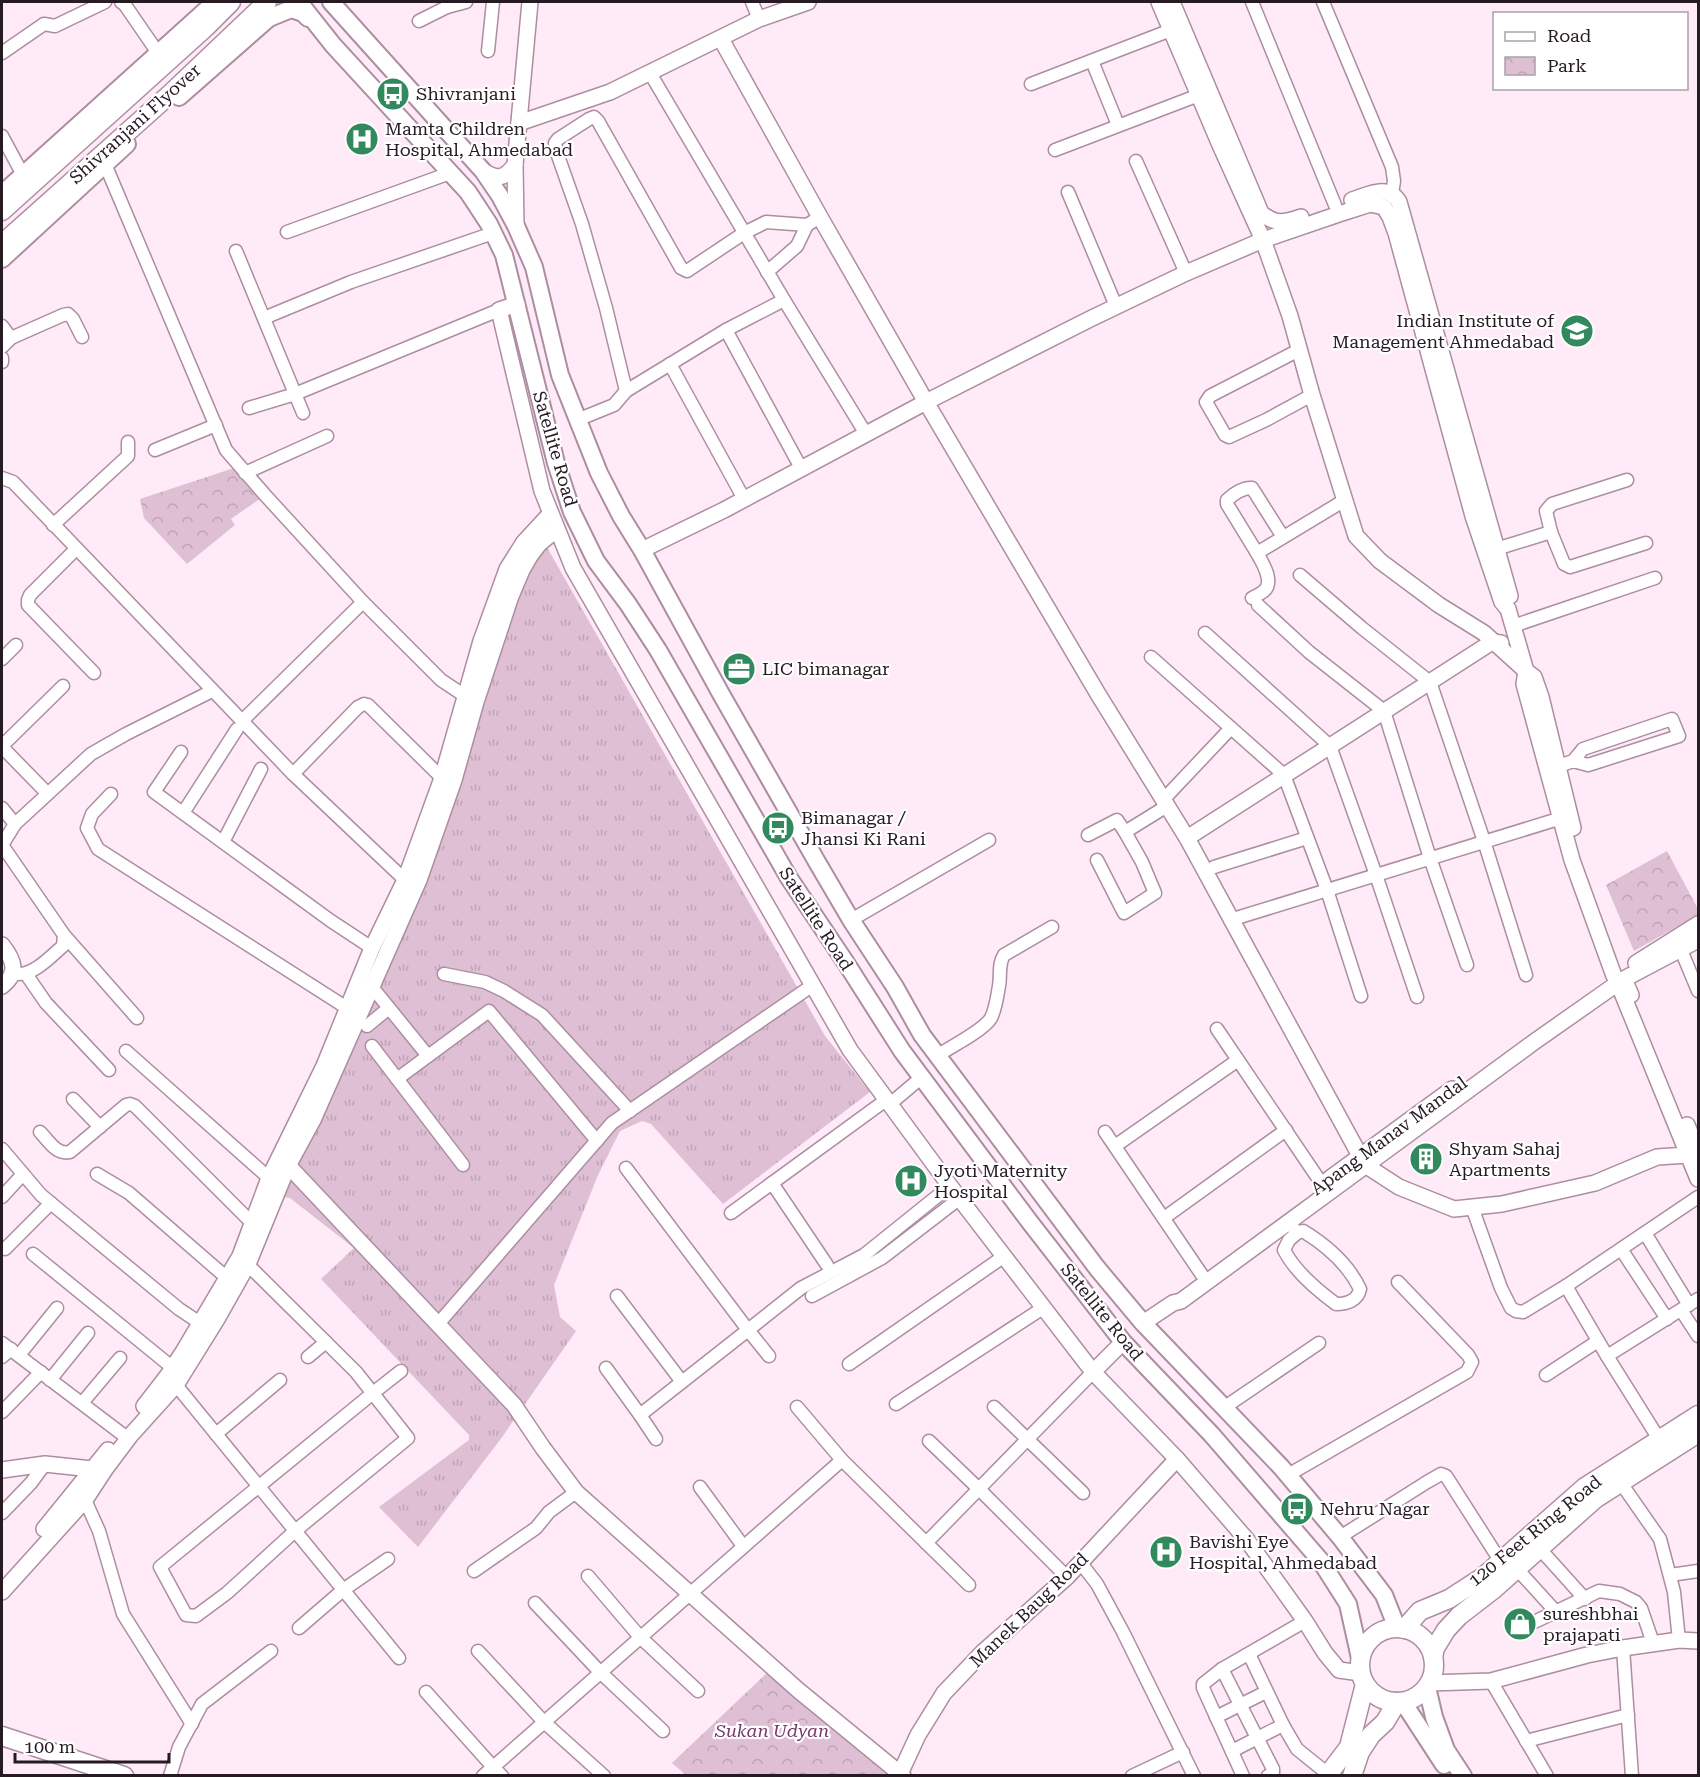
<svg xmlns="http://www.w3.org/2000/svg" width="1700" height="1777" font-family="'Roboto Serif',serif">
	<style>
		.grass { fill: url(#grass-tufts) }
		.park { fill: url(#park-crowns) }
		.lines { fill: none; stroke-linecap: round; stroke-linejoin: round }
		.minor-casing { stroke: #ad8da2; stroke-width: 15 }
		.tertiary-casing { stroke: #ad8da2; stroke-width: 18 }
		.secondary-casing { stroke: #ad8da2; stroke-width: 20 }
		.primary-casing { stroke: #ad8da2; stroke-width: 21 }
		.minor { stroke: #fff; stroke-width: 12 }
		.tertiary { stroke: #fff; stroke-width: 15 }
		.secondary { stroke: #fff; stroke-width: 16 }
		.primary { stroke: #fff; stroke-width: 18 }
		.labels { text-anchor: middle; stroke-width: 4.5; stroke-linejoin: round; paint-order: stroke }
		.poi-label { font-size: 18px; fill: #271b23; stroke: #fff; text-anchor: start }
		.street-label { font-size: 18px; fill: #271b23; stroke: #fff }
		.park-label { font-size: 18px; font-style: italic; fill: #763866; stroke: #fff }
	</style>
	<defs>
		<pattern id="grass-tufts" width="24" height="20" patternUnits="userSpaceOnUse" patternTransform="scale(1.5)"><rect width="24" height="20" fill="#dfbfd4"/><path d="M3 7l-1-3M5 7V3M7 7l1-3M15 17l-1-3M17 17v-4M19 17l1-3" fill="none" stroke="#bfa4b6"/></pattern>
		<pattern id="park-crowns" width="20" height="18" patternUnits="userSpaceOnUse" patternTransform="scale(1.5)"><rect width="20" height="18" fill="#dfbfd4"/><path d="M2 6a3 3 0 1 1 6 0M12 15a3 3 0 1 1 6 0" fill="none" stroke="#bfa4b6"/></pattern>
	</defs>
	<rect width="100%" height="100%" fill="#ffeaf8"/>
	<!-- grass -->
	<polygon class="grass" points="544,542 825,1036 870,1092 723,1204 651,1124 642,1121 620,1131 598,1175 554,1285 560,1317 576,1331 500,1440 418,1547 379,1507 469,1440 469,1435 321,1279 354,1248 290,1198 277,1196 271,1188 433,826 503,594"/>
	<!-- park -->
	<g class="park">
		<polygon points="237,467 261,498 231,519 235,525 187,564 144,518 140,499"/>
		<polygon points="1667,851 1698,909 1698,915 1634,951 1606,885"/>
		<polygon points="769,1671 893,1776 686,1775 672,1763"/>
	</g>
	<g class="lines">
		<defs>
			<g id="minor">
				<polyline points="121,2 125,5 158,53"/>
				<polyline points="752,2 759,19"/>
				<polyline points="1252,2 1335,205"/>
				<polyline points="1323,2 1392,167 1394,181 1392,193"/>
				<polyline points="447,7 466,2"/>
				<polyline points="419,21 447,7 447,2"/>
				<polyline points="488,51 493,2"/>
				<polyline points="2,53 44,24 55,26 105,2"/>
				<polyline points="1092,61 1118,125"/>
				<polyline points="650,73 784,300 866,434"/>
				<polyline points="1031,84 1171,30"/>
				<polyline points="2,136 23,175"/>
				<polyline points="1055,150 1199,95"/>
				<polyline points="1136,161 1186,273"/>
				<polyline points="105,164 226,450 265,495 363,602"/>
				<polyline points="1068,192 1116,306"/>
				<polyline points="287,232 450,173"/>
				<polyline points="236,251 303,413"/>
				<polyline points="767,272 797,246 807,225"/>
				<polyline points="264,318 351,282 493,233"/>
				<polyline points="2,326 11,338 63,315 68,314 73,319 82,337"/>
				<polyline points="726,330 801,468"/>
				<polyline points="2,347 11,338"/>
				<polyline points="1299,350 1210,396 1206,402 1225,435 1229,437 1266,420 1312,395"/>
				<polyline points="2,358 2,362"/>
				<polyline points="670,364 744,499"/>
				<polyline points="626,391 606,308 582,224 557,153 555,143 558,139 589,119 594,117 598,121 681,268 687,271 744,233 766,222 807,225 820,217"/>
				<polyline points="249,408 295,394 499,310"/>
				<polyline points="577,420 614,405 626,391 726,330 784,300"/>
				<polyline points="155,450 216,425"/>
				<polyline points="245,473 327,436"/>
				<polyline points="2,478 13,482 293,774 405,880"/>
				<polyline points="53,525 128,456 128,442"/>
				<polyline points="1551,532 1564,564 1570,567 1646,543"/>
				<path d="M 1283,537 L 1252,488 C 1244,487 1233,494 1227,500 L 1227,504 L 1257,553 L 1345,500"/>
				<polyline points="76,549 30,595 28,600 28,605 94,673"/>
				<polyline points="1496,549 1551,532 1546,511 1552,504 1627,480"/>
				<polyline points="1300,575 1362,628 1430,682 1484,841 1526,975"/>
				<path d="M 1252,598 C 1256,596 1262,593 1265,590 C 1274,580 1262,562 1257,553"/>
				<polyline points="1258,605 1309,652 1384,711 1430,858 1467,965"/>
				<polyline points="1513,626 1655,578"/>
				<polyline points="1205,633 1330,746 1376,875 1417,997"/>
				<polyline points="1151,657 1284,775 1327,890 1361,996"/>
				<polyline points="2,659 16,645"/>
				<polyline points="242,721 363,602 441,680 471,700"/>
				<polyline points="2,746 63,686"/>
				<polyline points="2,747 47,793"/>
				<polyline points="181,752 154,792 331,921 372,948"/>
				<polyline points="1559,766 1573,761 1583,749 1672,719 1679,736 1588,765 1573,761"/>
				<polyline points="293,774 358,707 364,704 368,705 442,778"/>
				<polyline points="111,794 92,814 87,828 98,849 347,1008"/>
				<polyline points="1163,800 1231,728"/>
				<polyline points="2,808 15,824"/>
				<polyline points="183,813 237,729"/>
				<polyline points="1088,835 1117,820 1125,832 1167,806"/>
				<polyline points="223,842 261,769"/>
				<polyline points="2,845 15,824 91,754 126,734 212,691"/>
				<polyline points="2,845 64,935 137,1018"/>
				<polyline points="1097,860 1124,913 1155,893 1142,862 1125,832"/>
				<polyline points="1214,867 1307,838"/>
				<polyline points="851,920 989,840"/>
				<polyline points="1230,920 1568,816"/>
				<polyline points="1681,950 1698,991"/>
				<path d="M 19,974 C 35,974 51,956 63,946 L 64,935"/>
				<polyline points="26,974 46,1003 109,1070"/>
				<polyline points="444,974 485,982 504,991 542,1015 630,1111"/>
				<polyline points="372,987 428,1056"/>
				<polyline points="367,1026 389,1008"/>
				<polyline points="1217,1029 1328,1193"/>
				<polyline points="372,1046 463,1165"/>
				<polyline points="126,1051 269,1178"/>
				<path d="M 938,1055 C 951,1047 984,1030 991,1018 C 996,1008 997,997 999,986 C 1001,975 998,964 1004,955 L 1052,927"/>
				<polyline points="397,1079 489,1011 597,1141"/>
				<polyline points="73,1099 100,1127"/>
				<polyline points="890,1104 922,1077"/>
				<path d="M 40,1132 C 49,1141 56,1155 70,1152 L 126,1105 L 130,1104 L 135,1106 L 253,1224"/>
				<polyline points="1105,1132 1202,1275"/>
				<polyline points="1115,1146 1238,1060"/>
				<polyline points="2,1149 41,1195 179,1309 200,1323"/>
				<polyline points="97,1174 129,1193 227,1278"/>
				<polyline points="772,1183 827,1265"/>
				<polyline points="2,1197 23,1174"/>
				<polyline points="1472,1207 1501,1288 1511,1308 1516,1311 1523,1312 1566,1286"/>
				<polyline points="731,1213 886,1100"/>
				<polyline points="1164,1218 1286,1130"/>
				<path d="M 1289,1222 L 1297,1233 L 1303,1231 C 1326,1245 1348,1264 1360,1289 C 1358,1300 1347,1304 1336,1304 C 1317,1290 1295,1272 1284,1250 L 1289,1240 L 1297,1233"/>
				<polyline points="1645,1233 1689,1305"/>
				<polyline points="5,1249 51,1203"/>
				<polyline points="1621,1249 1667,1319"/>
				<polyline points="33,1254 173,1368"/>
				<polyline points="242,1259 356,1372 408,1438 295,1531 227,1593 196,1616 186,1615 160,1567 373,1393 401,1371"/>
				<polyline points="617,1296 682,1382"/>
				<polyline points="812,1296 882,1258 960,1198"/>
				<polyline points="1681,1310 1698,1336"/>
				<polyline points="438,1324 612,1123 813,985"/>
				<polyline points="2,1343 122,1434"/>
				<polyline points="19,1355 57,1308"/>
				<polyline points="769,1356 748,1330 801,1288 864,1255 950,1186"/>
				<polyline points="1607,1356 1698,1299"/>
				<polyline points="2,1357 11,1349"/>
				<polyline points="308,1357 326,1342"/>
				<polyline points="849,1364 1003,1257"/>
				<polyline points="606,1368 640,1415 748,1330 626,1168"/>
				<polyline points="1546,1375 1598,1341"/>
				<polyline points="50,1380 88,1333"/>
				<polyline points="176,1385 399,1658"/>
				<polyline points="82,1403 120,1358"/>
				<polyline points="896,1404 1043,1308"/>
				<polyline points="797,1407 842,1460"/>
				<polyline points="994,1407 1083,1493"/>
				<polyline points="1225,1407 1319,1343"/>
				<polyline points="2,1412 41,1372"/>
				<polyline points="640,1415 656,1439"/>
				<polyline points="216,1434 280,1380"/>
				<polyline points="1659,1439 1607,1356 1566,1286 1698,1197"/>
				<polyline points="929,1441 979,1489 1067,1577"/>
				<polyline points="1288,1475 1467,1372 1472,1362 1468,1355 1398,1282"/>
				<polyline points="1621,1483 1660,1539 1674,1592 1679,1640"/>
				<polyline points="700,1487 743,1546"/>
				<polyline points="85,1500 99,1531 123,1614 192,1724"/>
				<polyline points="2,1513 31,1483 45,1464"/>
				<polyline points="1340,1537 1427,1482 1441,1474 1446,1476 1501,1562"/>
				<polyline points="926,1543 1093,1372"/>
				<polyline points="1540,1549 1585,1599"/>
				<polyline points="1080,1562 1097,1584 1123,1632 1194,1776"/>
				<polyline points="1517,1569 1557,1613"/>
				<polyline points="474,1571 536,1528 549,1512 576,1492"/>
				<polyline points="1670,1575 1698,1571"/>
				<polyline points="588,1576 640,1637 698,1691"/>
				<polyline points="535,1603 600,1672 663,1731"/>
				<polyline points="1530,1624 1599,1591 1620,1594 1636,1602 1641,1608 1653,1643"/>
				<polyline points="299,1628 343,1590 388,1559"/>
				<polyline points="1623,1648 1632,1776"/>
				<polyline points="478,1651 544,1722 604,1776"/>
				<polyline points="1249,1654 1283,1725 1297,1749 1328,1774"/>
				<polyline points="1222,1669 1273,1769 1273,1773 1268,1776"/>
				<polyline points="1491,1681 1547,1776"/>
				<polyline points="426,1692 493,1767 502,1776"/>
				<polyline points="1216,1717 1266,1692"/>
				<polyline points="1526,1741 1628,1715"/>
				<polyline points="1232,1751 1283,1725"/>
				<polyline points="170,1776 179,1747 202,1704 271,1651"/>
				<polyline points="483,1776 842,1460 969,1585"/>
				<polyline points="1132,1776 1183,1752"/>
				<polyline points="1243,1776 1203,1688 1203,1684 1222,1669 1305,1621"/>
			</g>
			<g id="tertiary">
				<polyline points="1159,2 1220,145 1263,240 1290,316 1312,395 1356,536 1380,561 1439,605 1484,633 1526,671 1534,677 1541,697 1573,828"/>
				<path d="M 1172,2 L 1261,213 C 1276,225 1283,223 1301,217"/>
				<polyline points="721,39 820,217 926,402 1098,694 1187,838 1365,1165 1399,1187 1454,1209 1502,1204 1595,1183 1657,1157 1688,1155"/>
				<polyline points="519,123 610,92 759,19 808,2"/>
				<path d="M 483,171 C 498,180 504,179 515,165"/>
				<path d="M 1352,200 C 1368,195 1388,183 1399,202 L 1510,596"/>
				<polyline points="516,226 515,165 530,2"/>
				<polyline points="517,304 499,310 542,491 573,568 850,1050 950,1186 1093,1372"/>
				<polyline points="642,550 724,510 926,402 1090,319 1186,273 1263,240 1339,214 1370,204 1384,207 1390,217 1396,233 1473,516 1502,602 1508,609 1526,671 1524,684 1572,860 1614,976"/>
				<polyline points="1187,838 1492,642 1501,643"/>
				<path d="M 2,945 C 14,960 19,973 2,986"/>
				<polyline points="1636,963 1698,924"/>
				<polyline points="1631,995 1624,979 1698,940"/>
				<polyline points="1687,1125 1698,1152"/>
				<polyline points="283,1160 514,1405 543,1448 576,1492 798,1690 903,1776"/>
				<polyline points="1329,1179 1452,1089"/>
				<polyline points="1143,1323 1173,1303 1181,1301 1534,1042 1618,983 1698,1179"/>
				<polyline points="1123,1342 1093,1372 1177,1459 1247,1540 1305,1621 1325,1653 1339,1670 1361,1673"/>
				<polyline points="144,1406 168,1375 183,1352 240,1256 269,1178 324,1066 372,948 405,880 442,778 481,641 507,569 524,542 550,514"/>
				<polyline points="2,1470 45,1464 92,1469"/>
				<polyline points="44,1529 108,1450"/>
				<polyline points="2,1592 85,1500 106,1468 130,1436 176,1385 217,1319 248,1264 288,1166 313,1120 419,880 454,780 476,702 511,596 522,570 530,556 539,544 557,529"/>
				<polyline points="1430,1683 1491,1681 1587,1655 1623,1648 1679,1640 1698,1641"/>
				<polyline points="899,1776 918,1735 944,1693 983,1652 1067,1577 1177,1459"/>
			</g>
			<g id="secondary">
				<polyline points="299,2 333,45 468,192 489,224 504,255 556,463 572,512 596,561 628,604 658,650 789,878 846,963 902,1051 1029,1221 1123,1342 1212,1435 1320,1560 1348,1604 1360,1658"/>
				<polyline points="331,2 483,171 500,196 516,226 534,267 560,375 599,473 621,516 642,550 721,694 817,862 851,920 895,987 922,1035 1097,1268 1143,1323 1281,1467 1340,1537 1384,1595 1397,1628"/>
				<polyline points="179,97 269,18 291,9 303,13 308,18"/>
				<polyline points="2,194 215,2"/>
				<polyline points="2,259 127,144"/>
				<polyline points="1427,1687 1434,1717 1446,1750 1463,1776"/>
				<polyline points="1403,1702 1444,1765"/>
			</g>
			<g id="primary">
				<polyline points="2,211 206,27 231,2"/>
				<polyline points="2,244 169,95 267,2"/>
				<circle cx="1397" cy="1665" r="37"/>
				<polyline points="1404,1629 1420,1611 1449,1599 1483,1577 1585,1487 1698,1415"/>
				<polyline points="1433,1657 1435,1648 1446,1630 1459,1616 1494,1589 1595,1499 1698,1433"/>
				<polyline points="2,1736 124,1776"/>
				<polyline points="1327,1776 1349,1747 1365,1684"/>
				<polyline points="1352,1776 1360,1752 1371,1735 1385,1722 1397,1702"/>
			</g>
		</defs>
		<!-- minor casing -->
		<use href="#minor" class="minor-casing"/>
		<!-- tertiary casing -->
		<use href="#tertiary" class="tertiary-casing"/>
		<!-- secondary casing -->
		<use href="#secondary" class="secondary-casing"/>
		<!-- primary casing -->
		<use href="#primary" class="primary-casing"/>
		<!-- minor -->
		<use href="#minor" class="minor"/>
		<!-- tertiary -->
		<use href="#tertiary" class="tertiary"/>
		<!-- secondary -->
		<use href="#secondary" class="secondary"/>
		<!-- primary -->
		<use href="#primary" class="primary"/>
	</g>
	<!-- icons -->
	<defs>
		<symbol id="bus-disc" viewBox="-11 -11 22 22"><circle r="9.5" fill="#31895d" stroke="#fff"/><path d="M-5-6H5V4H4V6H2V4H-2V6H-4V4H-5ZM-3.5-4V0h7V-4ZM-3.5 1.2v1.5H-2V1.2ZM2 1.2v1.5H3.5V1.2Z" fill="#fff"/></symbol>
		<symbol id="hospital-disc" viewBox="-11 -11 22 22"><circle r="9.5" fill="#31895d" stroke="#fff"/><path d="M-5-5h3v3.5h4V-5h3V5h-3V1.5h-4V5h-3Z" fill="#fff"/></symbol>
		<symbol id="university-disc" viewBox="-11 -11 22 22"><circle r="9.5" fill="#31895d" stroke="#fff"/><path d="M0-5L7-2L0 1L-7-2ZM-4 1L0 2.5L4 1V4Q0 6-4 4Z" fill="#fff"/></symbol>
		<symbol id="office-disc" viewBox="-11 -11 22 22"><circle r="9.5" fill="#31895d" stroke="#fff"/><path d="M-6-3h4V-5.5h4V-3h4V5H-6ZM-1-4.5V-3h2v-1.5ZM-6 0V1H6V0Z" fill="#fff"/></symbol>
		<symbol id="building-disc" viewBox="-11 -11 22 22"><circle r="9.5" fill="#31895d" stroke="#fff"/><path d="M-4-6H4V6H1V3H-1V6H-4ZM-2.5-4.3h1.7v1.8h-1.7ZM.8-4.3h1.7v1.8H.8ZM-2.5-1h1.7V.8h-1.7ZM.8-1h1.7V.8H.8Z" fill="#fff"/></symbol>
		<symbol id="shop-disc" viewBox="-11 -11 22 22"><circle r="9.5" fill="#31895d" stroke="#fff"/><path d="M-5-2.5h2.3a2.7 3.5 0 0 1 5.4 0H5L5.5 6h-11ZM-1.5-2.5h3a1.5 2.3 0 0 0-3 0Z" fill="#fff"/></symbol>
	</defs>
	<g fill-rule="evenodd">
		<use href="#bus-disc" x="374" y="75" width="38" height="38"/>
		<use href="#hospital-disc" x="343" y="120" width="38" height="38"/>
		<use href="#university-disc" x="1558" y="312" width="38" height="38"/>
		<use href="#office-disc" x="720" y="650" width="38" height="38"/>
		<use href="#bus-disc" x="759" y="809" width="38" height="38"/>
		<use href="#building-disc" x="1407" y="1140" width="38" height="38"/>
		<use href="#hospital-disc" x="892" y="1162" width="38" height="38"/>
		<use href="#bus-disc" x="1278" y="1490" width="38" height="38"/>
		<use href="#hospital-disc" x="1147" y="1533" width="38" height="38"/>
		<use href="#shop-disc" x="1501" y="1605" width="38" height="38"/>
	</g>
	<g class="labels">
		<!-- poi labels -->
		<g class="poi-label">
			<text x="416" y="100">Shivranjani</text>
			<text x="385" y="135">Mamta Children<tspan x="385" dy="21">Hospital, Ahmedabad</tspan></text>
			<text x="1554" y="327" text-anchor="end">Indian Institute of<tspan x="1554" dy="21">Management Ahmedabad</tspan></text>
			<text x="762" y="675">LIC bimanagar</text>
			<text x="801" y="824">Bimanagar /<tspan x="801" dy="21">Jhansi Ki Rani</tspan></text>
			<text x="1449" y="1155">Shyam Sahaj<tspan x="1449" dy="21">Apartments</tspan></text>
			<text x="934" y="1177">Jyoti Maternity<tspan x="934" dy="21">Hospital</tspan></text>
			<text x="1320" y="1515">Nehru Nagar</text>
			<text x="1189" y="1548">Bavishi Eye<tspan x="1189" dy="21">Hospital, Ahmedabad</tspan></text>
			<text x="1543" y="1620">sureshbhai<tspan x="1543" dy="21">prajapati</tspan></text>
		</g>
		<!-- street labels -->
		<g class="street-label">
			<text transform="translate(135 124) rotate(-42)" y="6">Shivranjani Flyover</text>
			<text transform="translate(555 449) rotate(74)" y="6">Satellite Road</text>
			<text transform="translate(816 919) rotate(57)" y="6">Satellite Road</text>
			<text transform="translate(1389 1136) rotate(-36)" y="6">Apang Manav Mandal</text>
			<text transform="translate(1102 1312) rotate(51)" y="6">Satellite Road</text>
			<text transform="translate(1535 1531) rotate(-39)" y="6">120 Feet Ring Road</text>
			<text transform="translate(1029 1610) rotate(-44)" y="6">Manek Baug Road</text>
		</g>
		<!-- park labels -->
		<g class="park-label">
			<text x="772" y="1737">Sukan Udyan</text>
		</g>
	</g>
	<!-- border -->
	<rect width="1700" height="1777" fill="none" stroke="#271b23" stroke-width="6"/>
	<!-- legend -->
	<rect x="1493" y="12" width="195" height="78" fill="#ffffff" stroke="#a9a4a7" stroke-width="1.5"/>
	<rect x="1505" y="32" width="30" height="9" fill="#ffffff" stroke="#a9a4a7" stroke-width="1.5"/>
	<text x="1547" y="42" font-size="18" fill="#271b23">Road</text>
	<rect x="1505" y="57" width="30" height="18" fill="url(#park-crowns)" stroke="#a9a4a7" stroke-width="1.5"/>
	<text x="1547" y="72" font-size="18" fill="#271b23">Park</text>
	<!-- scale -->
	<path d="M15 1753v9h154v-9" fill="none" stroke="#271b23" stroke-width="3"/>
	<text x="24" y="1753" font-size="18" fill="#271b23" stroke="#ffffff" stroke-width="4.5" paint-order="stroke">100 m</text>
</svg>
